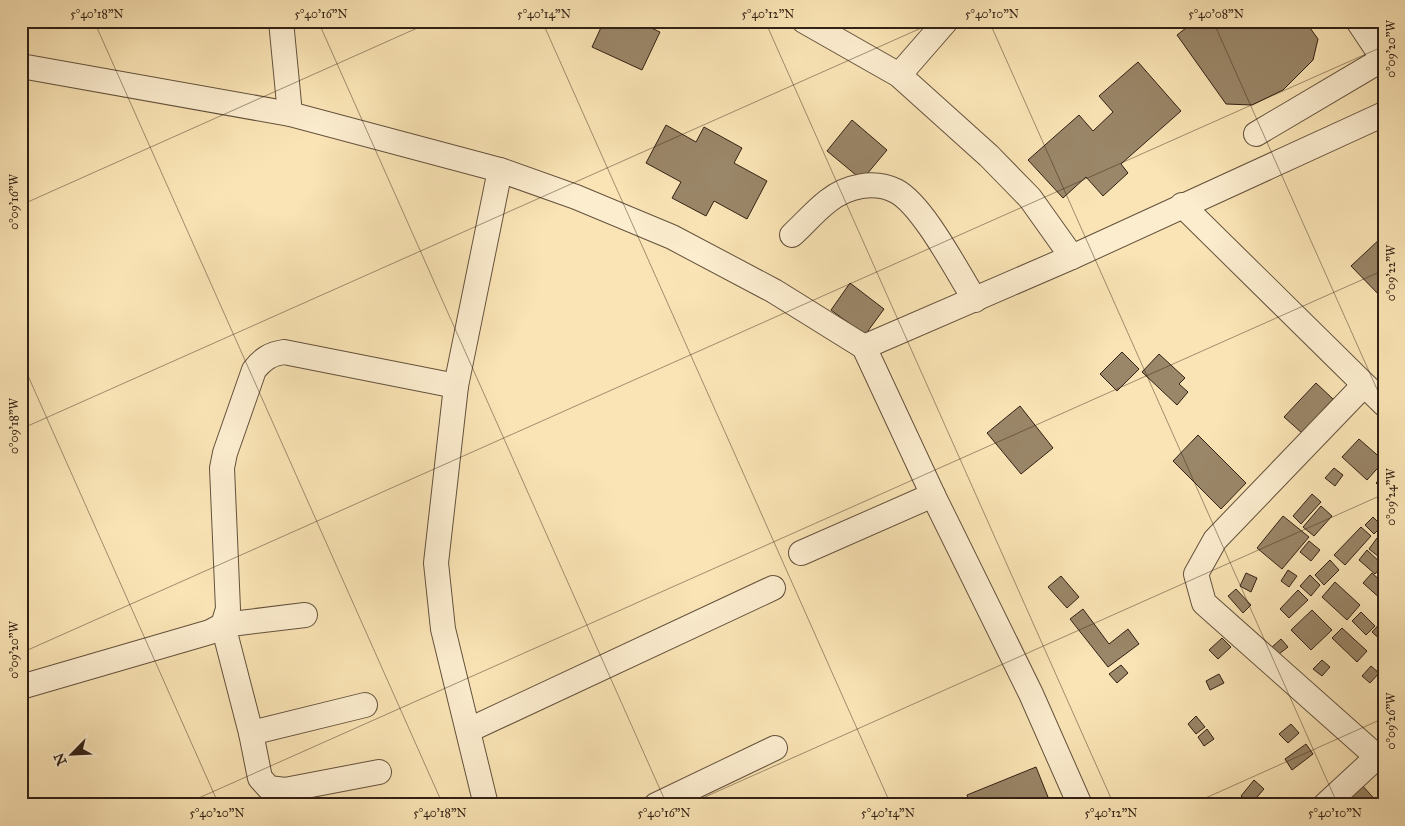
<svg xmlns="http://www.w3.org/2000/svg" width="1405" height="826" font-family="'IM FELL Great Primer',serif">
	<style>
		.building { fill: #9a8668; stroke: #322115 }
		.lines { fill: none; stroke-linecap: round; stroke-linejoin: round }
		.minor-casing { stroke: #64523d; stroke-width: 26 }
		.minor { stroke: #fcedcf; stroke-width: 24 }
		.ticks { fill: none; stroke: #322115; stroke-width: 1; stroke-opacity: 0.45 }
		.neatline { fill: none; stroke: #322115; stroke-width: 2 }
		.ticks-label { font-size: 12px; text-anchor: middle; fill: #322115 }
	</style>
	<rect width="100%" height="100%" fill="#fae4b5"/>
	<filter id="stains"><feTurbulence type="fractalNoise" baseFrequency=".004" numOctaves="4"/><feColorMatrix values="0 0 0 0 .2 0 0 0 0 .09 0 0 0 0 .02 0 0 0 .5 -.17"/></filter>
	<radialGradient id="worn" r=".72"><stop offset=".6" stop-color="#630" stop-opacity="0"/><stop offset="1" stop-color="#630" stop-opacity=".3"/></radialGradient>
	<!-- building -->
	<g class="building">
		<polygon points="604,21 623,24 624,21 636,21 660,32 642,70 592,47"/>
		<polygon points="1195,21 1305,21 1318,39 1313,60 1283,90 1252,105 1226,104 1177,35"/>
		<polygon points="1138,62 1181,111 1121,164 1128,173 1103,196 1086,177 1063,198 1028,160 1079,115 1093,131 1113,112 1099,96"/>
		<polygon points="852,120 887,150 862,180 827,151"/>
		<polygon points="666,125 696,142 704,127 742,148 734,163 767,181 747,219 714,201 706,216 672,198 681,182 646,163"/>
		<polygon points="1382,237 1384,239 1384,300 1351,266"/>
		<polygon points="850,283 884,309 865,335 831,310"/>
		<polygon points="1122,352 1139,369 1117,391 1100,374"/>
		<polygon points="1159,354 1185,378 1179,384 1188,392 1177,405 1142,372"/>
		<polygon points="1316,383 1333,399 1302,433 1284,417"/>
		<polygon points="1020,406 1053,448 1021,474 987,433"/>
		<polygon points="1198,435 1246,483 1221,509 1173,461"/>
		<polygon points="1359,439 1384,461 1367,480 1342,457"/>
		<polygon points="1334,468 1343,475 1335,486 1325,478"/>
		<polygon points="1384,474 1384,491 1376,483"/>
		<polygon points="1312,494 1321,502 1301,524 1293,516"/>
		<polygon points="1384,495 1384,509 1377,502"/>
		<polygon points="1321,506 1332,516 1314,536 1303,527"/>
		<polygon points="1283,516 1309,537 1282,569 1257,548"/>
		<polygon points="1373,517 1382,526 1374,534 1365,525"/>
		<polygon points="1361,527 1371,536 1345,565 1334,555"/>
		<polygon points="1377,538 1384,543 1384,561 1369,549"/>
		<polygon points="1309,541 1320,550 1311,561 1300,552"/>
		<polygon points="1367,550 1383,565 1375,574 1359,560"/>
		<polygon points="1330,560 1339,570 1324,585 1315,575"/>
		<polygon points="1288,570 1297,576 1289,587 1281,581"/>
		<polygon points="1246,573 1257,578 1251,592 1240,586"/>
		<polygon points="1372,573 1384,584 1382,600 1363,583"/>
		<polygon points="1310,575 1320,585 1311,596 1300,586"/>
		<polygon points="1061,576 1079,597 1067,608 1048,587"/>
		<polygon points="1335,582 1360,605 1347,620 1322,597"/>
		<polygon points="1236,589 1251,605 1243,613 1228,596"/>
		<polygon points="1298,590 1308,600 1289,618 1280,609"/>
		<polygon points="1083,609 1109,644 1128,629 1139,644 1108,667 1070,619"/>
		<polygon points="1312,610 1332,630 1311,650 1291,630"/>
		<polygon points="1361,612 1375,626 1366,635 1352,621"/>
		<polygon points="1384,619 1384,641 1383,642 1372,632"/>
		<polygon points="1342,628 1367,651 1357,662 1332,638"/>
		<polygon points="1222,638 1231,647 1218,659 1209,650"/>
		<polygon points="1281,639 1288,647 1279,654 1272,647"/>
		<polygon points="1322,660 1330,667 1322,676 1313,669"/>
		<polygon points="1121,665 1128,673 1117,683 1109,674"/>
		<polygon points="1371,666 1379,673 1370,683 1362,676"/>
		<polygon points="1219,674 1224,683 1210,690 1206,681"/>
		<polygon points="1196,716 1205,727 1196,734 1188,724"/>
		<polygon points="1291,724 1299,733 1288,743 1279,734"/>
		<polygon points="1207,729 1214,739 1204,746 1198,737"/>
		<polygon points="1306,744 1313,754 1292,770 1285,759"/>
		<polygon points="1036,767 1048,797 1029,805 970,805 967,795"/>
		<polygon points="1254,780 1264,789 1251,804 1241,796"/>
		<polygon points="1361,784 1380,805 1339,805"/>
		<polygon points="1270,799 1276,805 1265,805"/>
	</g>
	<g class="lines">
		<defs>
			<g id="minor">
				<polyline points="281,21 290,114"/>
				<polyline points="804,21 899,75 989,156 1030,198 1072,257"/>
				<polyline points="1358,21 1384,60"/>
				<polyline points="21,66 290,114 500,170 576,197 672,237 774,291 864,347 933,495 1031,694 1080,805"/>
				<polyline points="899,75 946,21"/>
				<polyline points="1256,134 1383,59"/>
				<polyline points="1182,205 1384,404"/>
				<path d="M 792,235 C 804,224 815,211 828,201 C 847,186 874,180 896,191 C 923,205 958,273 975,300"/>
				<polyline points="864,347 1072,257 1384,114"/>
				<polyline points="1364,385 1215,540 1196,574 1204,603 1384,763"/>
				<polyline points="801,553 933,495"/>
				<polyline points="305,615 223,625 251,733 260,778 269,788 285,790 379,772"/>
				<path d="M 21,687 L 210,632 L 223,625 L 228,609 L 222,468 L 225,453 L 254,370 C 263,359 270,354 284,352 L 456,386"/>
				<polyline points="469,730 773,588"/>
				<polyline points="251,733 365,705"/>
				<polyline points="486,805 443,629 436,563 456,386 500,170"/>
				<polyline points="656,805 775,748"/>
				<polyline points="1325,805 1377,757"/>
			</g>
		</defs>
		<!-- minor casing -->
		<use href="#minor" class="minor-casing"/>
		<!-- minor -->
		<use href="#minor" class="minor"/>
	</g>
	<!-- ticks -->
	<path class="ticks" d="M 94,21 L 443,805M 318,21 L 667,805M 542,21 L 891,805M 765,21 L 1114,805M 989,21 L 1338,805M 1213,21 L 1384,405M 21,205 L 433,21M 21,360 L 219,805M 21,429 L 937,21M 21,653 L 1384,46M 183,805 L 1384,270M 687,805 L 1384,494M 1190,805 L 1384,718"/>
	<!-- margin -->
	<rect width="1405" height="826" fill="none" stroke="#fae4b5" stroke-width="55"/>
	<!-- north arrow -->
	<g transform="translate(72 754) rotate(246)" stroke="#fcedcf" stroke-width="4" paint-order="stroke">
	<path d="M0-4L9 19L0 12L-9 19Z" fill="#322115"/>
	<text y="-8" font-size="14" font-weight="bold" text-anchor="middle" fill="#322115">N</text>
	</g>
	<rect x="28" y="28" width="1350" height="770" class="neatline"/>
	<g class="ticks-label">
		<text x="97" y="18">5°40'18"N</text>
		<text x="321" y="18">5°40'16"N</text>
		<text x="544" y="18">5°40'14"N</text>
		<text x="768" y="18">5°40'12"N</text>
		<text x="992" y="18">5°40'10"N</text>
		<text x="1216" y="18">5°40'08"N</text>
		<text transform="translate(1391 49) rotate(-90)" y="4">0°09'20"W</text>
		<text transform="translate(14 202) rotate(-90)" y="4">0°09'16"W</text>
		<text transform="translate(1391 273) rotate(-90)" y="4">0°09'22"W</text>
		<text transform="translate(14 426) rotate(-90)" y="4">0°09'18"W</text>
		<text transform="translate(1391 497) rotate(-90)" y="4">0°09'24"W</text>
		<text transform="translate(14 650) rotate(-90)" y="4">0°09'20"W</text>
		<text transform="translate(1391 721) rotate(-90)" y="4">0°09'26"W</text>
		<text x="217" y="817">5°40'20"N</text>
		<text x="440" y="817">5°40'18"N</text>
		<text x="664" y="817">5°40'16"N</text>
		<text x="888" y="817">5°40'14"N</text>
		<text x="1111" y="817">5°40'12"N</text>
		<text x="1335" y="817">5°40'10"N</text>
	</g>
	<rect width="100%" height="100%" filter="url(#stains)"/>
	<rect width="100%" height="100%" fill="url(#worn)"/>
</svg>
